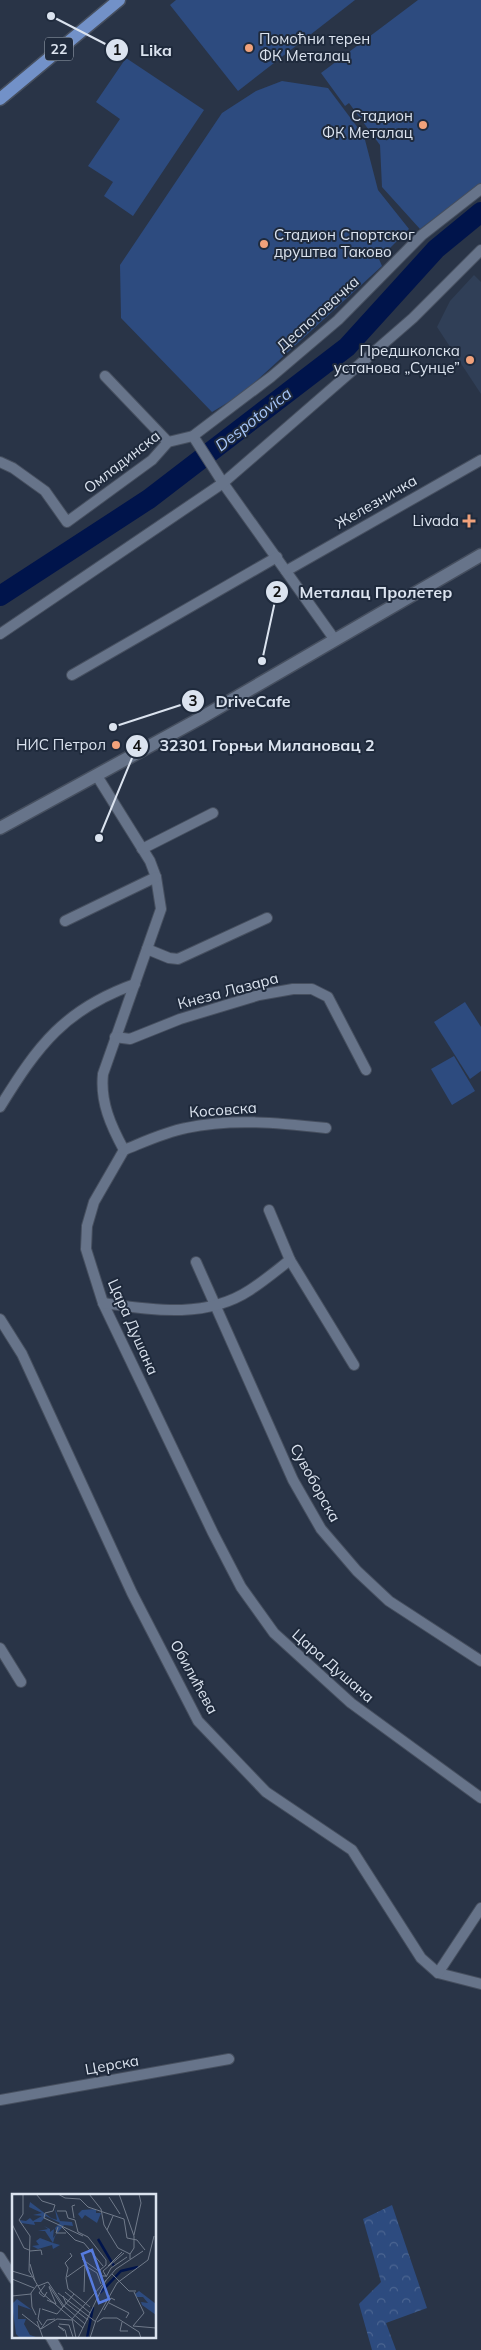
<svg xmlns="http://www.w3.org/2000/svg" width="481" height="2350" font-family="Mulish,sans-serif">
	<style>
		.built { fill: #303f57 }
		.grass { fill: #2d4b7f }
		.forest { fill: url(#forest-crowns) }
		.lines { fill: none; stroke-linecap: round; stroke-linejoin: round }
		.river { stroke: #00144b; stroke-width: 20 }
		.street-casing { stroke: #464f5f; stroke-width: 12 }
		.secondary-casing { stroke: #464f5f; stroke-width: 15 }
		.primary-casing { stroke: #464f5f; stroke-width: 15 }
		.street { stroke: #67748a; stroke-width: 10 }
		.secondary { stroke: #67748a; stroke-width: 12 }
		.primary { stroke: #7291c8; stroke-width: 12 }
		.poi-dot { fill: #f1a27b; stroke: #1f2a3c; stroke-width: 2 }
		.labels { text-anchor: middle; stroke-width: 4; stroke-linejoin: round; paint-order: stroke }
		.shield { fill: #1f2a3c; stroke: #a3acb9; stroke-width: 1 }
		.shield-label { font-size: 14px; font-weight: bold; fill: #dbe3ef }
		.poi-label { font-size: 15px; fill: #dbe3ef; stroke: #1f2a3c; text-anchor: end }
		.street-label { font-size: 15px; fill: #dbe3ef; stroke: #1f2a3c }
		.water-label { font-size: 16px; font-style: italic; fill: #a7c6fa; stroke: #1f2a3c }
		.inset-river { fill: none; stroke: #00144b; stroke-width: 2.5 }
		.inset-road { fill: none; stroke: #707a8a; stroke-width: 1 }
		.view { fill: #567bdf; fill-opacity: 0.15; stroke: #567bdf; stroke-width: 2.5 }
		.inset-edge { fill: none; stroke: #dbe3ef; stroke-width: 2.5 }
		.leader { fill: none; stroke: #dbe3ef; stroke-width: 2 }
		.callout-dot { fill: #dbe3ef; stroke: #1f2a3c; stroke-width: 2 }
		.mark-label { font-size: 15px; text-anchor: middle; font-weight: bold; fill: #111 }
		.callout-label { font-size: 16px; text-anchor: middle; font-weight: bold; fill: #dbe3ef; stroke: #1f2a3c; stroke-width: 4; stroke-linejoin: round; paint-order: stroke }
	</style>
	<defs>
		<pattern id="forest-crowns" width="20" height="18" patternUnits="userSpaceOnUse" patternTransform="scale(1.25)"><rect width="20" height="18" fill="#2d4b7f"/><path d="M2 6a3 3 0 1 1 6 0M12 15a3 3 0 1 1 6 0" fill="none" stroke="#4b6591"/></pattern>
	</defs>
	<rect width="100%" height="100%" fill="#293447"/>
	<!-- built -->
	<polygon class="built" points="474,275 481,282 481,394 437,327 450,301"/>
	<!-- grass -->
	<g class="grass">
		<polygon points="176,0 355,0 238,91 170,5"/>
		<polygon points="418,0 481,0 481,183 420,229 382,187 380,145 349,103 345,106 321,73"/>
		<polygon points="126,58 204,110 133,216 104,196 113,182 88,166 120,119 96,102"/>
		<polygon points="282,81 328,88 364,136 378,190 409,229 379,259 382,266 242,394 212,412 121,318 120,265 222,113 256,91"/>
		<polygon points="465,1002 481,1027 481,1071 470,1079 434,1022"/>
		<polygon points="454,1056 475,1091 452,1105 431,1069"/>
	</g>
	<!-- forest -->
	<polygon class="forest" points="392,2205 427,2308 386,2323 396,2350 372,2350 359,2304 381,2282 363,2219"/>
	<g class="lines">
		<!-- river -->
		<polyline class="river" points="0,596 149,499 347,347 436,249 481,212"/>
		<defs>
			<g id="street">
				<polyline points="105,376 168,442"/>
				<polyline points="193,436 223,483 335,640"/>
				<polyline points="0,462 13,468 45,491 67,522 152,460 168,442 193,436 271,377 338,320 422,235 481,189"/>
				<polyline points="286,571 481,460"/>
				<polyline points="0,634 223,483 413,318 481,250"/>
				<polyline points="72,675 277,557"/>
				<path d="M 97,776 L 150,861 L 156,877 L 161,909 L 103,1074 C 100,1102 111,1126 124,1150 L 94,1202 L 87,1226 L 86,1249 L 103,1303 L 213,1533 L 241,1587 L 274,1633 L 351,1703 L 481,1798"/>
				<polyline points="142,849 213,813"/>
				<polyline points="65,921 156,877"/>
				<polyline points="147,949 169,958 178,959 267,918"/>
				<polyline points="115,1037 130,1039 180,1019 259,995 293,989 312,989 328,997 366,1070"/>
				<path d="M 0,1107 C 38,1045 65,1009 135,984"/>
				<path d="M 124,1150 C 144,1142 165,1132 186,1128 C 232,1118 280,1123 326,1128"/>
				<polyline points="269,1210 290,1260 354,1365"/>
				<polyline points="196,1262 293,1480 321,1529 357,1571 389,1601 481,1661"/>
				<path d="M 103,1303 C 153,1310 206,1319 250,1290 C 264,1281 277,1270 290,1260"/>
				<polyline points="0,1319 22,1354 132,1593 198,1721 266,1792 352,1850 421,1958 438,1973 481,1984"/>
				<polyline points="0,1648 21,1682"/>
				<polyline points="438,1973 481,1908"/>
				<polyline points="0,2100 229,2059"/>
				<polyline points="0,2257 14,2279"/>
				<polyline points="50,2336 58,2350"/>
			</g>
			<polyline id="secondary" points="0,828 199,719 481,555"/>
			<polyline id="primary" points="0,99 119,0"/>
		</defs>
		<!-- street casing -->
		<use href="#street" class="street-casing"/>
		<!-- secondary casing -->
		<use href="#secondary" class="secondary-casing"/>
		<!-- primary casing -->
		<use href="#primary" class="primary-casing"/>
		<!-- street -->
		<use href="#street" class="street"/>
		<!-- secondary -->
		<use href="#secondary" class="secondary"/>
		<!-- primary -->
		<use href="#primary" class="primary"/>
	</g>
	<!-- markers -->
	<g class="poi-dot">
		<circle cx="249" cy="48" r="5"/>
		<circle cx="423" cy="125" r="5"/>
		<circle cx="264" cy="244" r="5"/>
		<circle cx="470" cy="360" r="5"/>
		<path d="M466.5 513.5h5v5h5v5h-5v5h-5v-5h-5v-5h5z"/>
		<circle cx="116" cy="745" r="5"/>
	</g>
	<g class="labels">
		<!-- shield labels -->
		<rect class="shield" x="45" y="37.5" width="28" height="23" rx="4"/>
		<g class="shield-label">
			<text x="59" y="54">22</text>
		</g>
		<!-- poi labels -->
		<g class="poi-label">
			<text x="259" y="44" text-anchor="start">Помоћни терен<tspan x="259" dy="17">ФК Металац</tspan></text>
			<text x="413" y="121">Стадион<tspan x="413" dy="17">ФК Металац</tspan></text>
			<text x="274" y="240" text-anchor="start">Стадион Спортског<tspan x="274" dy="17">друштва Таково</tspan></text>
			<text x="460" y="356">Предшколска<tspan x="460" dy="17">установа „Сунце”</tspan></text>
			<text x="459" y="526">Livada</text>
			<text x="106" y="750">НИС Петрол</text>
		</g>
		<!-- street labels -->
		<g class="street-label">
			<text transform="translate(318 314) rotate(-42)" y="5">Деспотовачка</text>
			<text transform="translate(122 462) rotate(-38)" y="5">Омладинска</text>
			<text transform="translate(376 502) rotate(-30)" y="5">Железничка</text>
			<text transform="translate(228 991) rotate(-15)" y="5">Кнеза Лазара</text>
			<text transform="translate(223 1110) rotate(-4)" y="5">Косовска</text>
			<text transform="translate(133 1327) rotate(66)" y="5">Цара Душана</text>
			<text transform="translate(315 1483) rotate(61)" y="5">Сувоборска</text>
			<text transform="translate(333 1666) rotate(41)" y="5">Цара Душана</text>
			<text transform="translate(194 1677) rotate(61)" y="5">Обилићева</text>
			<text transform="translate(112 2065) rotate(-10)" y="5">Церска</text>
		</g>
		<!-- water labels -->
		<g class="water-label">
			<text transform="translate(253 419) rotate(-38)" y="6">Despotovica</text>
		</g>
	</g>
	<!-- overview -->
	<g transform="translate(12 2194)">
		<rect width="144" height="144" fill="#293447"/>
		<path d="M 18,8 L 39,24 L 45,26 L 43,15 L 48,27 L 60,28 L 61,32 L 52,31 L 43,42 L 41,49 L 48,51 L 41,55 L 40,51 L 26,55 L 20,52 L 27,51 L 24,47 L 28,44 L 41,49 L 33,37 L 26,37 L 36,35 L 32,32 L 38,35 L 38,38 L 42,35 L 41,44 L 45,39 L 43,34 L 48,29 L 34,22 L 29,28 L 22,28 L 23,31 L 9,29 L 7,26 L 14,27 L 18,24 L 21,27 L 30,22 L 21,21 L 30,19 L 17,13 ZM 84,15 L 84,19 L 89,19 L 85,29 L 73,21 L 70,25 L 66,20 L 70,16 ZM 127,97 L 144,110 L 144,121 L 130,111 L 129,108 L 136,109 L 131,103 L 125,103 L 123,100 ZM 5,105 L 20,116 L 6,111 L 6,125 L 14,125 L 12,130 L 18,141 L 27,144 L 8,144 L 4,140 L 0,110 Z" fill="#2d4b7f"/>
		<path class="inset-river" d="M 86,45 L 102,72M 88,99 L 109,77 L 126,73M 75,144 L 81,113"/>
		<path class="inset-road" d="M 11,0 L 11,20 L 7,26 L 18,42 L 17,77 L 26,92 L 36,88M 24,0 L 30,7 L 43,11 L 41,17 L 33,19 L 32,24 L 71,42M 46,0 L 53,4 L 68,5 L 76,13 L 112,25 L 115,44 L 125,46 L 133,56M 77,0 L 89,15 L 92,31 L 106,54 L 118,60 L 118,65M 107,0 L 122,42 L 122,54 L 118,60M 97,3 L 108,20M 45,17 L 54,17 L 56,24 L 63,26 L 66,38 L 76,43 L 94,66 L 94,71 L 88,76 L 90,82 L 94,82 L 91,77 L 112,59M 62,24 L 60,12 L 63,11M 0,30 L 12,54 L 17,56M 46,33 L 44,39 L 54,39M 50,33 L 63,46 L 72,49 L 91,72M 95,36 L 101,22M 122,41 L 129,9 L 127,0M 18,57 L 29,56 L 30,61M 70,65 L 88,78M 18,70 L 23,87M 72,71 L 85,79 L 89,90M 96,72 L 110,58M 0,77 L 20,83M 100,80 L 117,97 L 124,97M 55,83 L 72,71M 94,83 L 99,74 L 115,63M 0,85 L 22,94M 36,88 L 52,112 L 73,130M 33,91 L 27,99 L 32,103 L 35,98M 26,92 L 30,99 L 71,134M 37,92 L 51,113M 56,95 L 54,84 L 56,74 L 53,69 L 60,62 L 58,59M 56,95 L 78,113M 53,98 L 78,119M 72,98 L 73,68M 46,99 L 84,128M 0,102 L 19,100M 51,102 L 54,109 L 76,126M 35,106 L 44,110 L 37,93M 97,109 L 117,119 L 114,124M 28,114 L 26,125 L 30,131M 30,115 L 45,120 L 62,100M 92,116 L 99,104 L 103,106M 10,120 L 29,135M 24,121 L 20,113 L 19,99 L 25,91M 25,127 L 31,144M 85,128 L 91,124 L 105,124 L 127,138 L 129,144M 110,128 L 108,137 L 116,137M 47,130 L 57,131 L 61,143M 121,132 L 132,119 L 122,98M 121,132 L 144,134M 29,135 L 45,125 L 60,126M 29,135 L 35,126 L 43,125M 52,137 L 46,132 L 53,136 L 55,144M 64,144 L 60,125 L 104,75 L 131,57M 66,144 L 94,86M 78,144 L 84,126 L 105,89 L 136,66 L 142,42"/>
		<path class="view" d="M 80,56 L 97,105 L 87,109 L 70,60 Z"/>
		<rect width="144" height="144" class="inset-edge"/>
	</g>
	<!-- callouts -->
	<path class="leader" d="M51 16L117 50M262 661L277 592M113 727L193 701M99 838L137 746"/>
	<g class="callout-dot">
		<circle cx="51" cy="16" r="5"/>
		<circle cx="262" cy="661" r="5"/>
		<circle cx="113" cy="727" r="5"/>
		<circle cx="99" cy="838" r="5"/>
		<circle cx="117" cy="50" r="12"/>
		<circle cx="277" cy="592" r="12"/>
		<circle cx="193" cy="701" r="12"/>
		<circle cx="137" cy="746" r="12"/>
	</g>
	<g class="mark-label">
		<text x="117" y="55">1</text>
		<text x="277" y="597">2</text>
		<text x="193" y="706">3</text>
		<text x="137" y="751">4</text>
	</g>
	<g class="callout-label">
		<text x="156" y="56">Lika</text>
		<text x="376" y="598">Металац Пролетер</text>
		<text x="253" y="707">DriveCafe</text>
		<text x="267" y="751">32301 Горњи Милановац 2</text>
	</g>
</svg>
